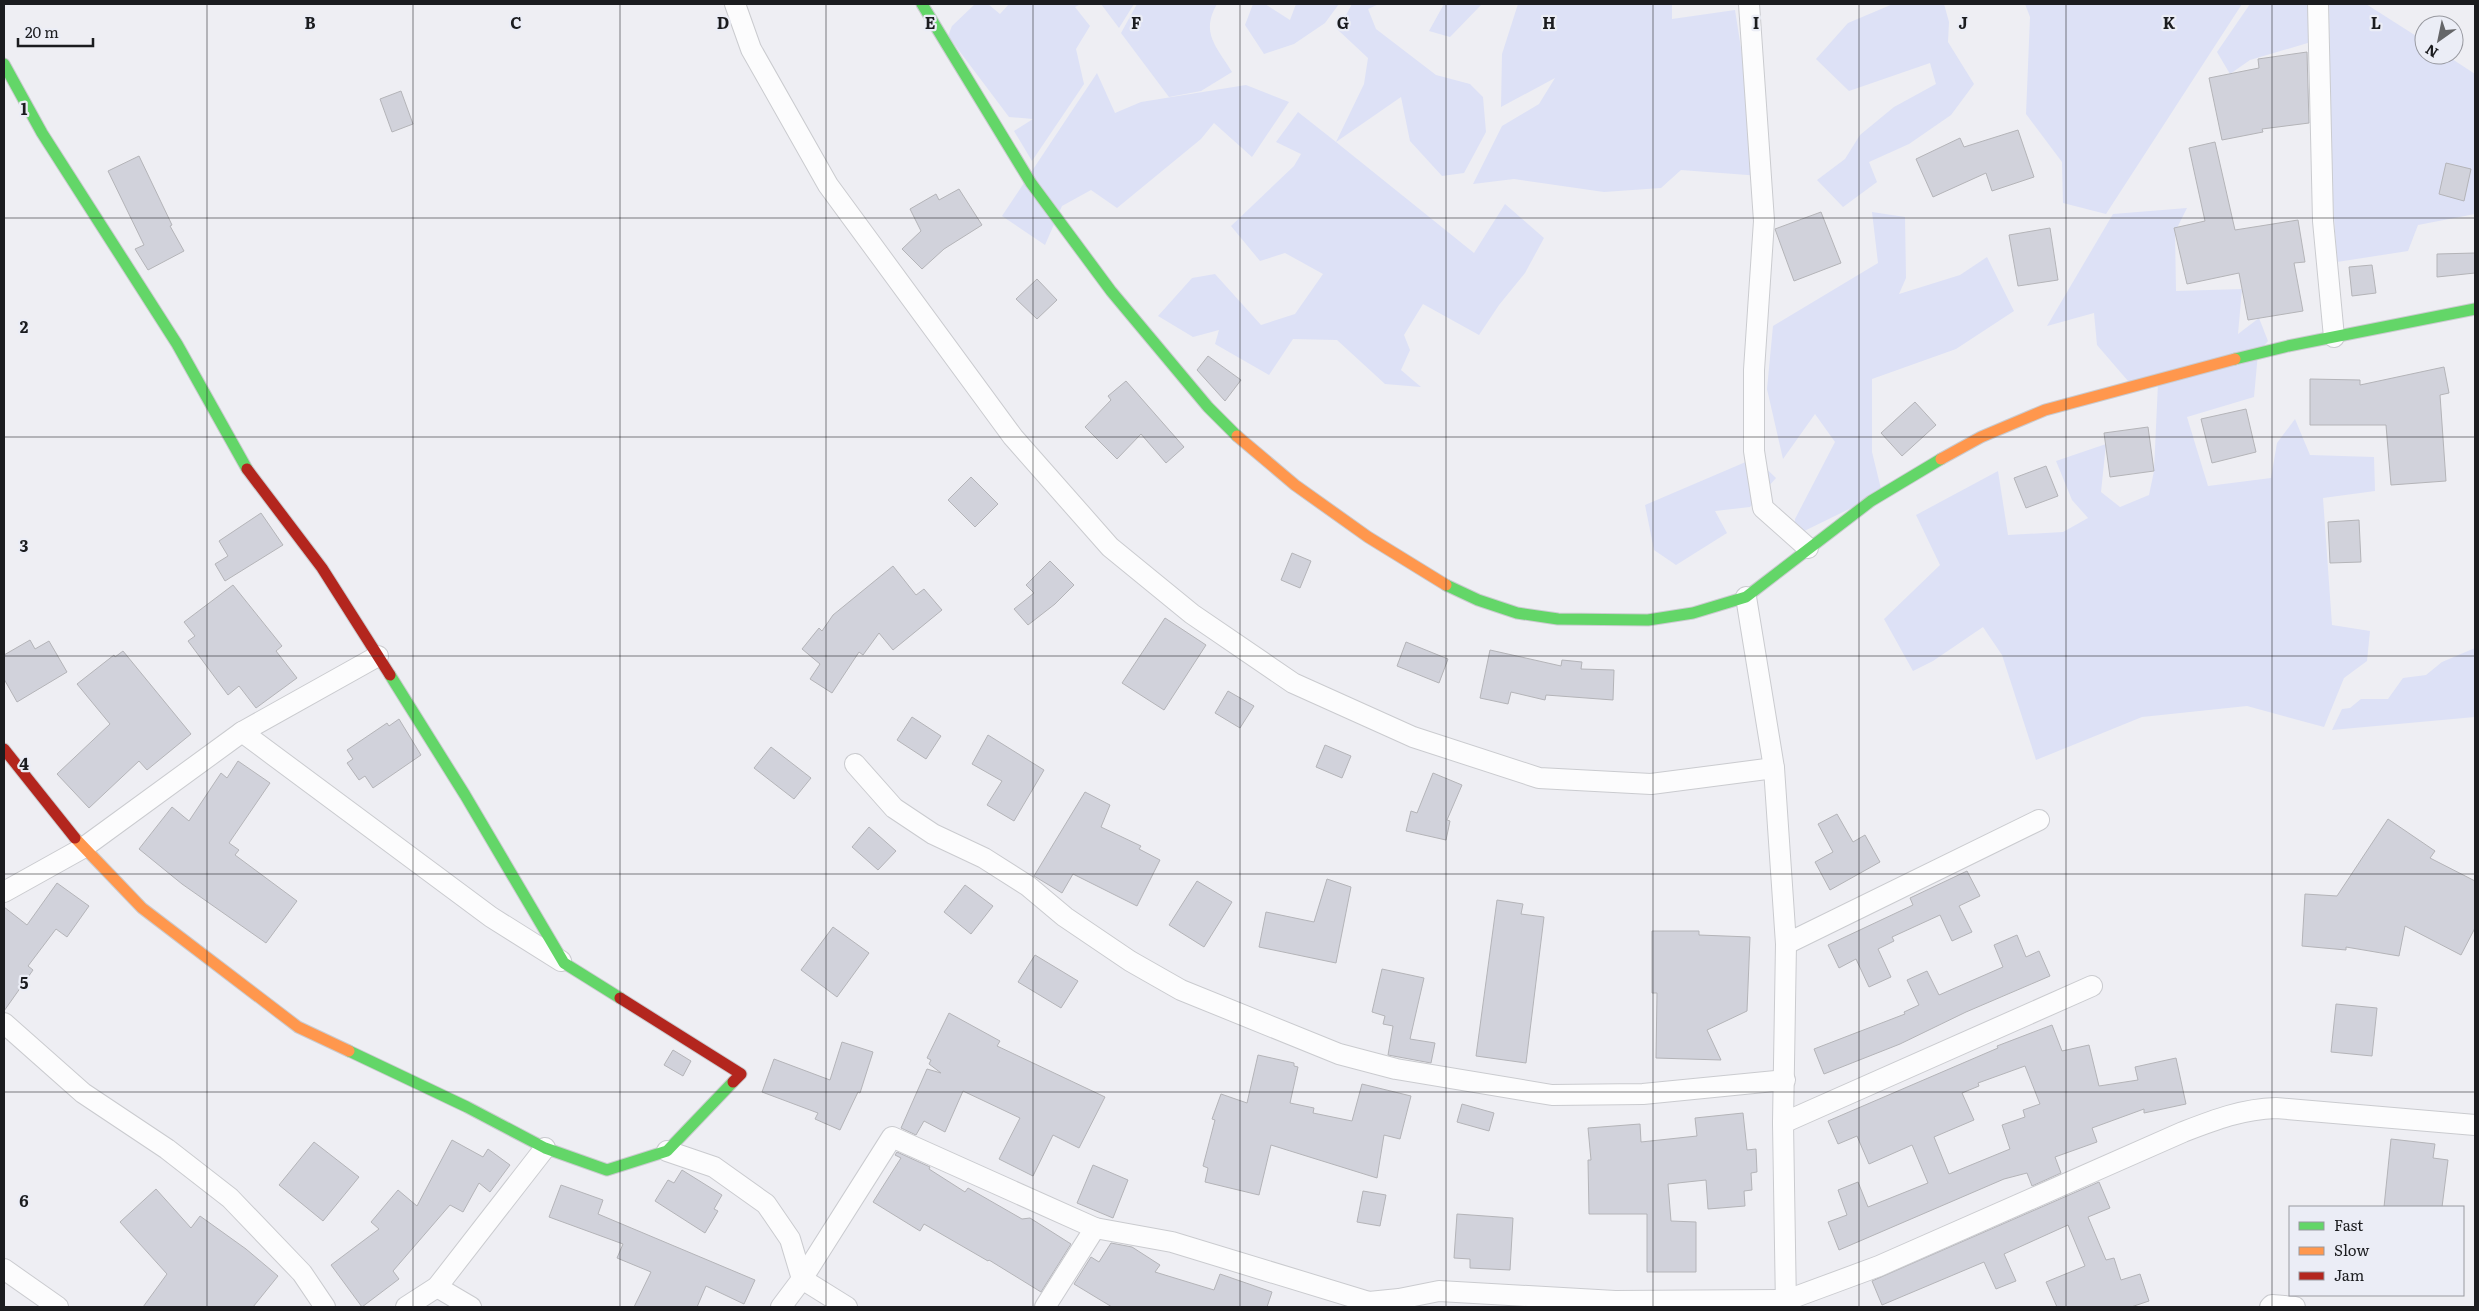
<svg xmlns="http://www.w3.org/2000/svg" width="2479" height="1311" font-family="Literata,serif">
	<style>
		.green { fill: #dde1f6 }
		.building { fill: #d1d2db; stroke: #b4b4b8; fill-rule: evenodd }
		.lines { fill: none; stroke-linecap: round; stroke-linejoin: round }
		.street-casing { stroke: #cacbcf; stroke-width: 22 }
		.fast-casing { stroke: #cacbcf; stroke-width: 13 }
		.slow-casing { stroke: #cacbcf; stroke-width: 13 }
		.jam-casing { stroke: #cacbcf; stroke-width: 13 }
		.street { stroke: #fcfcfd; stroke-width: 20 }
		.fast { stroke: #63d668; stroke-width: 11 }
		.slow { stroke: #ff974d; stroke-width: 11 }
		.jam { stroke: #b3261e; stroke-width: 11 }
		.grid { fill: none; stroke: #1b1c1f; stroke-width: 1; stroke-opacity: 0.55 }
		.grid-label { font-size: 16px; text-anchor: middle; font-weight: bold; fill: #1b1c1f; stroke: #ebedf6; stroke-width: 4.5; stroke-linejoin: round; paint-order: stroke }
	</style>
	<rect width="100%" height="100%" fill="#eeeef3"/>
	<!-- green -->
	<g class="green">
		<polygon points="975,4 988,4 1000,14 1009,4 1081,4 1075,7 1090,26 1076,49 1084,84 1032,161 1014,131 1033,119 1009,117 948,36 952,26"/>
		<polygon points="1101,4 1134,4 1119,28"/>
		<path d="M 1137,4 L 1217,4 C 1200,33 1217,47 1232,72 L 1201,91 L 1169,97 L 1121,33 Z"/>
		<polygon points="1253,4 1265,4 1290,20 1296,4 1339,4 1325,23 1294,44 1264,54 1245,25"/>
		<polygon points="1352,4 1379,4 1368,9 1376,29 1436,75 1470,84 1483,97 1486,132 1464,173 1442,176 1410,141 1401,97 1336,142 1474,253 1505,204 1544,238 1525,273 1499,305 1479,335 1423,304 1404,335 1410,350 1401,370 1421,387 1385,384 1337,340 1293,339 1269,375 1215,344 1219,330 1193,337 1158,316 1192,278 1215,274 1261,325 1295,314 1323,274 1285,253 1260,261 1231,226 1294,166 1301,154 1276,142 1298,112 1336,142 1364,84 1368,58 1338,30"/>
		<polygon points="1444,4 1482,4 1450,37 1429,31"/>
		<polygon points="1518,4 1672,4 1672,19 1735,10 1761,176 1681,170 1661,188 1604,192 1514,179 1473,184 1502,126 1539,104 1555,78 1501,107 1502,54"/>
		<polygon points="1893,4 1944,4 1949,22 1948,42 1974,84 1951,115 1909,144 1869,162 1877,182 1843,207 1817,180 1845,159 1860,135 1894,107 1936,84 1930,63 1849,91 1816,59 1848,23"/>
		<polygon points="2025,4 2242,4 2106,214 2063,203 2062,162 2026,114 2030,17"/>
		<polygon points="2250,4 2308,4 2311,42 2250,60 2230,74 2217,52"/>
		<polygon points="2329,4 2366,4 2424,41 2424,55 2446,55 2475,74 2475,214 2418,225 2408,251 2337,262 2332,187"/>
		<polygon points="1097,73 1115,113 1141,102 1246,85 1289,102 1252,157 1214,123 1201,139 1117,208 1091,190 1062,206 1045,245 1002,216"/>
		<polygon points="2187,208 2175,232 2176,291 2242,289 2238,334 2259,318 2268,341 2258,353 2254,397 2187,417 2208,486 2271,478 2277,443 2295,419 2310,455 2374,457 2375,491 2323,498 2332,625 2370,631 2367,661 2344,678 2324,727 2247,706 2142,717 2036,760 2002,655 1983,627 1933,661 1913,671 1884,619 1940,565 1916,515 1998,471 2008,535 2063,532 2088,518 2072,500 2056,461 2106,444 2101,492 2120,507 2149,495 2154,471 2158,383 2128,381 2097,345 2094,313 2047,326 2113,214"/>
		<polygon points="1872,212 1905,217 1906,278 1899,294 1960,275 1987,257 2014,311 1956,349 1872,379 1872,452 1882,493 1794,536 1795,519 1835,442 1815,414 1783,459 1767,389 1773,326 1878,263"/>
		<polygon points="1755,458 1776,478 1750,507 1715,511 1727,533 1676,565 1654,550 1645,505"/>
		<polygon points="2475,648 2475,717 2332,730 2342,709 2350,708 2361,699 2388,699 2403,678 2426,675 2442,662"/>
	</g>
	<!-- building -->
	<g class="building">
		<polygon points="2307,52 2309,123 2262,129 2263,132 2222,140 2209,78 2259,68 2258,59"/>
		<polygon points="401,91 413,124 392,132 380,99"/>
		<polygon points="2018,130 2034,177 1992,191 1986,173 1933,197 1916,159 1960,138 1964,147"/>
		<polygon points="2215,142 2235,230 2298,220 2305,262 2294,263 2303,311 2248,320 2239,273 2187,284 2174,228 2205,221 2189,148"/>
		<polygon points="139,156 172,225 170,226 184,251 148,270 135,249 144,245 108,171"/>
		<polygon points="2446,163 2471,169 2464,201 2439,194"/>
		<polygon points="959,189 982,225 944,249 922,269 902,249 921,231 910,209 936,194 939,200"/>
		<polygon points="1821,212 1841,263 1794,281 1775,229"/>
		<polygon points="2050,228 2058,280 2018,286 2009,235"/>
		<polygon points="2475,253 2475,273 2437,277 2437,254"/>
		<polygon points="2372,265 2376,293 2352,296 2349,267"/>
		<polygon points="1037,279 1057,300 1037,319 1016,299"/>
		<polygon points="1208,356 1241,380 1225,401 1197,370"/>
		<polygon points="2444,367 2449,393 2440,395 2446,481 2391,485 2386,425 2310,425 2310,379 2360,380 2360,385"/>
		<polygon points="1126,381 1184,447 1166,463 1141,434 1117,459 1085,427 1111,400 1108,396"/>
		<polygon points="1915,402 1936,425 1902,456 1881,433"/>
		<polygon points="2246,409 2256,452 2212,463 2201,419"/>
		<polygon points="2148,427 2154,471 2110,477 2104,433"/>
		<polygon points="2046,466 2058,496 2026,508 2014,478"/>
		<polygon points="971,477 998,504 975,527 948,500"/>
		<polygon points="261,513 283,545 225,581 215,564 228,556 219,541"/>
		<polygon points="2359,520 2361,562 2330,563 2328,522"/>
		<polygon points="1292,553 1311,561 1300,588 1281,580"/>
		<polygon points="1050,561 1074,585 1055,604 1028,625 1014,609 1034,593 1026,585"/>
		<polygon points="893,566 916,595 924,589 942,610 893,650 879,633 863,655 859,652 832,693 810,679 820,664 802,649 819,628 822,631 833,615"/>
		<polygon points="233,585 282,646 276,651 297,678 256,708 239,686 228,695 188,641 195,636 184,622"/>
		<polygon points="1165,618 1206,645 1164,710 1122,683"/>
		<polygon points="30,640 35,649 49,641 67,672 17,702 4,679 4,655"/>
		<polygon points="1406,642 1448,659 1439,683 1397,666"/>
		<polygon points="1490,650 1561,666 1562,660 1582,662 1581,669 1614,670 1613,700 1546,695 1545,700 1511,692 1508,704 1480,698"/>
		<polygon points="123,651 191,734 147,770 139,761 89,808 57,774 110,724 77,684 114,655 115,657"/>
		<polygon points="1228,691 1254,706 1240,728 1215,713"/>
		<polygon points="912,717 941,736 926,759 897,740"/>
		<polygon points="399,719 421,755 373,788 365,776 359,780 347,763 353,759 347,750 387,723 389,726"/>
		<polygon points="988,735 1044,770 1014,821 987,805 1002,781 972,764"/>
		<polygon points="1325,745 1351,756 1342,778 1316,767"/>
		<polygon points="771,747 811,778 794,799 754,768"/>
		<polygon points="238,761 270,783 229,843 239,850 235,855 297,901 266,943 182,884 139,849 172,807 189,821 221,773 227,778"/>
		<polygon points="1433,773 1462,785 1447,820 1450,821 1446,840 1406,831 1411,811 1417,813"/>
		<polygon points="1085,792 1110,805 1101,827 1141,846 1139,849 1160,860 1137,906 1073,874 1062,893 1034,876"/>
		<polygon points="1837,814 1853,842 1865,835 1880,862 1830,890 1815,862 1833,852 1818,824"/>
		<polygon points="2388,819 2435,851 2430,858 2475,881 2475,928 2461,955 2405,926 2399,956 2346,947 2346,950 2302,946 2305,894 2337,896"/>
		<polygon points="869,827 896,851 878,870 852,847"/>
		<polygon points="1967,871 1980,896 1959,906 1972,932 1952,941 1940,915 1892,937 1894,941 1878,949 1891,977 1869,987 1856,959 1839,968 1828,945 1913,905 1910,898"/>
		<polygon points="1327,879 1351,887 1336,963 1259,947 1266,912 1314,922"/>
		<polygon points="1197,881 1232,902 1204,947 1169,925"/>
		<polygon points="57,883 89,906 67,937 56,929 28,966 33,970 4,1011 4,907 27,925"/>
		<polygon points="965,885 993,906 971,934 944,912"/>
		<polygon points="1497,900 1523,904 1521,914 1544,917 1526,1063 1476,1056"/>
		<polygon points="833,927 869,953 837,997 801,970"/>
		<polygon points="1652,931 1699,931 1699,935 1750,937 1747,1011 1707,1030 1721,1060 1656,1058 1657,993 1652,993"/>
		<polygon points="2017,935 2026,957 2039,951 2050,976 1966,1012 1900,1044 1824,1074 1814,1049 1905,1014 1904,1012 1919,1005 1907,980 1927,971 1939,995 2003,967 1994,945"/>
		<polygon points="1035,955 1078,981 1061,1008 1018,982"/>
		<polygon points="1382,969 1424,978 1410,1039 1435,1043 1431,1063 1388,1055 1393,1026 1383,1024 1385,1016 1372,1012"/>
		<polygon points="2336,1004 2377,1008 2372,1056 2331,1052"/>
		<polygon points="949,1013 1000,1041 997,1046 1105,1097 1079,1148 1053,1135 1033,1176 999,1159 1020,1118 963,1091 945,1132 924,1121 916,1135 901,1128 927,1069 941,1073 929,1064 931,1060 927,1058"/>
		<path d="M 2052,1025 L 2062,1051 L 2089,1045 L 2099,1086 L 2138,1080 L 2135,1067 L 2176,1058 L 2186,1104 L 2144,1113 L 2144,1109 L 2092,1128 L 2097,1142 L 2055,1157 L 2061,1173 L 2032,1186 L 2027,1173 L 2004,1179 L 1839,1250 L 1828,1222 L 1847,1215 L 1838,1190 L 1858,1182 L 1868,1207 L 1928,1183 L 1912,1145 L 1869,1164 L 1857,1136 L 1838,1144 L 1828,1121 L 1998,1048 L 1997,1046 ZM 2025,1066 L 2040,1104 L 2023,1110 L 2025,1117 L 2002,1125 L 2010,1149 L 1949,1174 L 1934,1137 L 1974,1120 L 1962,1093 L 1979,1086 L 1978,1083 Z"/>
		<polygon points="842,1042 873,1052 860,1093 858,1092 840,1130 815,1119 818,1113 762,1092 774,1059 830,1080"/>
		<polygon points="673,1050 691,1061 683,1076 664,1065"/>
		<polygon points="1258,1055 1294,1063 1294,1066 1298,1067 1290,1103 1314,1108 1313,1113 1352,1121 1362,1084 1411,1096 1400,1139 1384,1135 1377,1178 1271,1145 1259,1195 1205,1182 1208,1168 1203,1166 1215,1120 1212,1119 1221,1094 1247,1103"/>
		<polygon points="1462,1104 1494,1113 1489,1131 1457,1122"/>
		<polygon points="1743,1113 1747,1150 1756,1149 1757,1172 1751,1173 1752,1190 1744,1191 1745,1206 1708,1209 1706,1180 1668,1184 1671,1221 1696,1222 1696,1272 1647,1272 1647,1214 1589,1214 1588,1160 1591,1160 1588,1128 1640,1124 1641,1142 1697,1136 1695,1118"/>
		<polygon points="2391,1139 2435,1144 2433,1158 2448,1160 2442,1207 2384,1207"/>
		<polygon points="452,1140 483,1157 488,1149 510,1165 490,1192 479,1183 463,1212 450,1205 393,1271 399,1279 362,1307 331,1265 379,1229 371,1222 398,1190 417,1206"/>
		<polygon points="314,1142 359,1177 323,1221 279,1185"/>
		<polygon points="897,1152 930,1167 929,1169 965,1192 968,1188 1022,1219 1030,1218 1071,1244 1041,1292 989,1260 988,1261 924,1224 920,1231 873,1202 901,1158 895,1155"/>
		<polygon points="1093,1165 1128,1180 1113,1218 1077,1203"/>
		<polygon points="682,1170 722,1195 714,1209 718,1211 705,1233 655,1201 668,1180 674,1183"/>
		<polygon points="2099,1182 2110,1208 2088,1217 2106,1260 2114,1258 2121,1280 2140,1274 2149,1301 2131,1307 2057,1307 2046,1282 2085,1266 2068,1225 2004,1254 2016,1281 1996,1289 1984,1262 1882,1305 1872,1281"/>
		<polygon points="561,1185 603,1200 598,1214 755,1280 744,1304 706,1286 697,1307 634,1307 651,1272 617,1258 623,1244 549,1217"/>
		<polygon points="156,1189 191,1228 200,1216 246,1249 278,1276 253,1307 143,1307 167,1274 120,1222"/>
		<polygon points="1363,1191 1386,1195 1380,1226 1357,1222"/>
		<polygon points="1457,1214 1513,1218 1510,1270 1470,1268 1470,1259 1454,1258"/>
		<polygon points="1111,1243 1132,1247 1160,1265 1155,1272 1214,1290 1220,1274 1272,1292 1267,1307 1112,1307 1074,1284 1091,1257 1099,1262"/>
	</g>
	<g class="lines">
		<defs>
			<g id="street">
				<polyline points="735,4 751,49 828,185 1013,437 1110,547 1192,614 1293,683 1413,737 1539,778 1651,784 1774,768"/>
				<polyline points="1749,4 1764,221 1754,370 1754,451 1763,508 1808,548"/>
				<polyline points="2318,4 2323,221 2334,337"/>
				<polyline points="1746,597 1774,768 1786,944 1783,1123 1786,1307"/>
				<polyline points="242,732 378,656"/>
				<polyline points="855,764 894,808 933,834 984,858 1028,886 1065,917 1130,961 1181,990 1339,1054 1396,1069 1552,1095 1643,1094 1785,1080"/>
				<polyline points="4,892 83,848 242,732 491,917 561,961"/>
				<polyline points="1786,944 2039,820"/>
				<polyline points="4,1023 83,1093 167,1149 230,1198 302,1273 325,1307"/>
				<polyline points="1783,1123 2092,986"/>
				<polyline points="667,1151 714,1167 766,1204 790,1239 802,1279 847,1307"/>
				<path d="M 1095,1228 L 1172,1242 L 1369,1302 L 1399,1299 L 1439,1291 L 1615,1301 L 1787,1300 L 1879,1266 L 2183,1132 C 2214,1120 2242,1109 2276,1108 L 2475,1125"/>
				<polyline points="4,1269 58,1307"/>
				<polyline points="437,1287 471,1307"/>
				<polyline points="406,1307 437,1287 545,1148"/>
				<polyline points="781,1307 802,1279 892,1137 1095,1228 1045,1307"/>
				<polyline points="2270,1307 2272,1305 2295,1307"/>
			</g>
			<g id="fast">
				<polyline points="922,4 1031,183 1111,291 1208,407 1237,436"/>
				<polyline points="4,64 42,133 177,344 247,469"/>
				<polyline points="2235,359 2288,346 2475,309"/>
				<polyline points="1446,585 1478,600 1517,613 1558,619 1648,620 1693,613 1746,597 1871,501 1941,459"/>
				<polyline points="390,675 465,795 564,963 620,998"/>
				<polyline points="349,1051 467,1107 545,1148 607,1170 667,1151 733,1082"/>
			</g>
			<g id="slow">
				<polyline points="1237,436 1295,485 1368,537 1446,585"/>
				<polyline points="1941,459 1981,437 2045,410 2235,359"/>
				<polyline points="75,838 142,908 298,1027 349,1051"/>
			</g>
			<g id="jam">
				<polyline points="247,469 322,568 390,675"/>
				<polyline points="4,749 75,838"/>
				<polyline points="620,998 741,1074 733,1082"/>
			</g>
		</defs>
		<!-- street casing -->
		<use href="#street" class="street-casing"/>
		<!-- fast casing -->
		<use href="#fast" class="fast-casing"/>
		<!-- slow casing -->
		<use href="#slow" class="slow-casing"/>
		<!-- jam casing -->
		<use href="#jam" class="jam-casing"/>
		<!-- street -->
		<use href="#street" class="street"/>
		<!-- fast -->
		<use href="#fast" class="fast"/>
		<!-- slow -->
		<use href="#slow" class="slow"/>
		<!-- jam -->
		<use href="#jam" class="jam"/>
	</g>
	<!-- grid -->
	<path class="grid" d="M 207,4 L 207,1307M 413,4 L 413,1307M 620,4 L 620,1307M 826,4 L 826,1307M 1033,4 L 1033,1307M 1240,4 L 1240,1307M 1446,4 L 1446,1307M 1653,4 L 1653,1307M 1859,4 L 1859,1307M 2066,4 L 2066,1307M 2272,4 L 2272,1307M 4,218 L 2475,218M 4,437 L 2475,437M 4,656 L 2475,656M 4,874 L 2475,874M 4,1092 L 2475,1092"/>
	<g class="grid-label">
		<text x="310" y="29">B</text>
		<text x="516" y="29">C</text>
		<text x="723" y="29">D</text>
		<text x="930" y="29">E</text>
		<text x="1136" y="29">F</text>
		<text x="1343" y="29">G</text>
		<text x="1549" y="29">H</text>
		<text x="1756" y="29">I</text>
		<text x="1963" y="29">J</text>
		<text x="2169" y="29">K</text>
		<text x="2376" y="29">L</text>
		<text x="24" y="115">1</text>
		<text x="24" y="333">2</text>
		<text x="24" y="552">3</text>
		<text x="24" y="770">4</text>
		<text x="24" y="989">5</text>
		<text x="24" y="1207">6</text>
	</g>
	<!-- border -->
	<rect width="2479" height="1311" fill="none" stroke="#1b1c1f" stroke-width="10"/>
	<!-- legend -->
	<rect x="2289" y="1206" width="175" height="90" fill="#ebedf6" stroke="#9899a0"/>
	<rect x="2299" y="1222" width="25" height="8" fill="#63d668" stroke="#9899a0"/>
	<text x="2334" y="1231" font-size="15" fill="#1b1c1f">Fast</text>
	<rect x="2299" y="1247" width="25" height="8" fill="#ff974d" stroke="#9899a0"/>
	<text x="2334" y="1256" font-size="15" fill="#1b1c1f">Slow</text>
	<rect x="2299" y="1272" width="25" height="8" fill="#b3261e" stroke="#9899a0"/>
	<text x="2334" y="1281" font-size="15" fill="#1b1c1f">Jam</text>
	<!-- north arrow -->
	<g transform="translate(2439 40) rotate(213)"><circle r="24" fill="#ebedf6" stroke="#9899a0"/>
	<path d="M0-4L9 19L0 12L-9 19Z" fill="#656669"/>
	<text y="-8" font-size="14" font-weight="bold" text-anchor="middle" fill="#1b1c1f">N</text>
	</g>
	<!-- scale -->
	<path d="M18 38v8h75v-8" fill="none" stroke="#1b1c1f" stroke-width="2.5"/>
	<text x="25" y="38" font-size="15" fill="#1b1c1f" stroke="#ebedf6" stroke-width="4" paint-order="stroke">20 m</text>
</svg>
